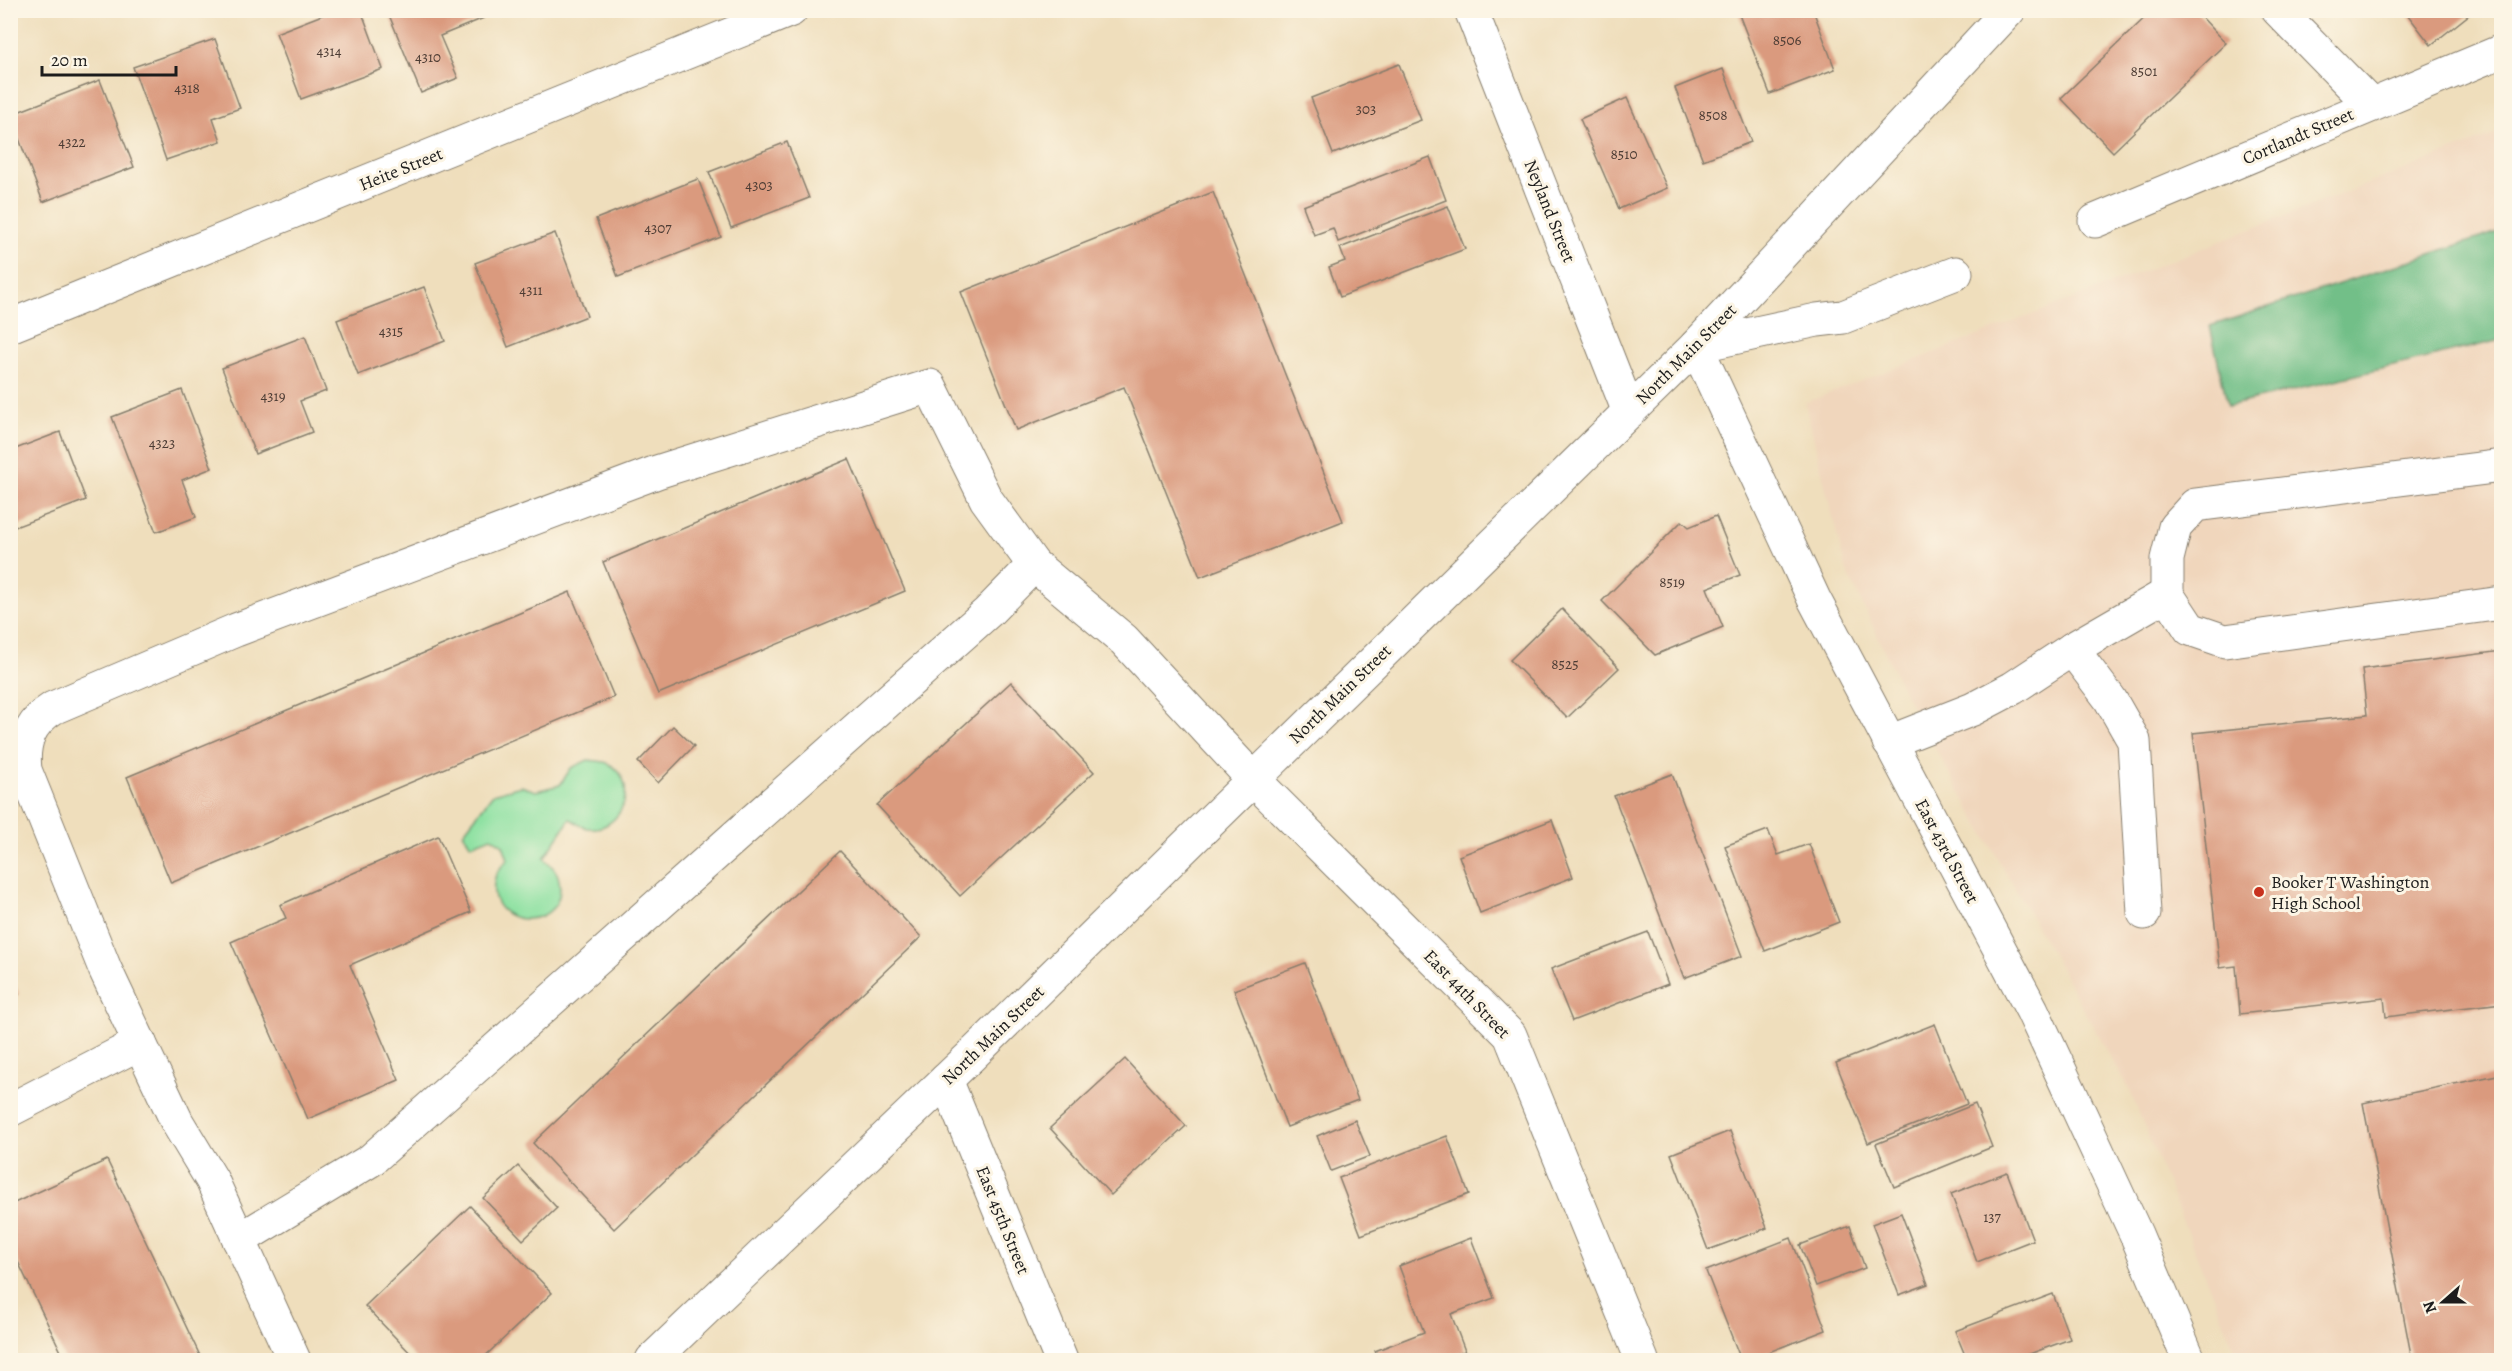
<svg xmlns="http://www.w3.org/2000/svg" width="2512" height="1371" font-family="Alegreya,serif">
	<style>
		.built { fill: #f0d6bc }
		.green { fill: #8ee1a2; stroke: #557e5f; stroke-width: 1.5 }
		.forest { fill: #72bf88; stroke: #476e52; stroke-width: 1.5 }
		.building { fill: #da9a7e }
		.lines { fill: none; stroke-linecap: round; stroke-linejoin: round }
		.minor-casing { stroke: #867d6c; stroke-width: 35 }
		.major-casing { stroke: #867d6c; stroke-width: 35 }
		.minor { stroke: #fff; stroke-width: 33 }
		.major { stroke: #fff; stroke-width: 33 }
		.poi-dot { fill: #c8321e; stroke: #fcf5e5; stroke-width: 2 }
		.labels { text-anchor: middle; stroke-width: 6; stroke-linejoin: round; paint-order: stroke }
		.number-label { font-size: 15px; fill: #4c3c34 }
		.street-label { font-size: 18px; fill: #1c1c1c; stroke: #fcf5e5 }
		.poi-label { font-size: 18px; fill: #1c1c1c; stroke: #fcf5e5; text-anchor: start }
	</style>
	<rect width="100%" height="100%" fill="#fcf5e5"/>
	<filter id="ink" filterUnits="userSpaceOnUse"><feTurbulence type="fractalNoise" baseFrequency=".0167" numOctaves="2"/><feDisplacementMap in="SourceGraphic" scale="12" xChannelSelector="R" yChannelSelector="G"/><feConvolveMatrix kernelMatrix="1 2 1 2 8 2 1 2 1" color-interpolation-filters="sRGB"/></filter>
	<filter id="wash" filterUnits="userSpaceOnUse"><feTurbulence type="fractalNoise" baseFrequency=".008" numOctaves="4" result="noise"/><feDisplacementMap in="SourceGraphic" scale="24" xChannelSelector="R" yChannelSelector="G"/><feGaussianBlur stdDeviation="1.35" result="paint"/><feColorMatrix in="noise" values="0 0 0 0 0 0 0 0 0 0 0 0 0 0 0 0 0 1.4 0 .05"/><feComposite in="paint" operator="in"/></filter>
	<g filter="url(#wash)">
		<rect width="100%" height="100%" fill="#efdebc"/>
		<!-- built -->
		<polygon class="built" points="2501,132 2501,1360 2239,1360 2130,1091 1904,693 1845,567 1805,403"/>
		<!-- green -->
		<path class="green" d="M 588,760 C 594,761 602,761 607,763 C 641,778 624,833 587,828 C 582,827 575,821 570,819 L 544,858 C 548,863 557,870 558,876 C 574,932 482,934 495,878 C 496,871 504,864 508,859 L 503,845 L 491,837 L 471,845 L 463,833 L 493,794 L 521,786 L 536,791 L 560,785 L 571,768 Z"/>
		<!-- forest -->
		<polygon class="forest" points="2501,231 2501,340 2228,406 2210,326"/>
		<g id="blocks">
			<!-- building -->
			<g class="building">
				<polygon points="335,10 361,10 383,69 301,99 276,33"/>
				<polygon points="387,10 501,10 501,11 440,36 458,78 421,93"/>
				<polygon points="1741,10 1813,10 1835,69 1770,94 1738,12"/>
				<polygon points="2153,10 2195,10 2226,43 2113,152 2061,98"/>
				<polygon points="2404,10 2475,10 2431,45"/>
				<polygon points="215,39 240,108 213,118 221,141 166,160 133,67"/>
				<polygon points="1399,64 1421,120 1333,154 1311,98"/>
				<polygon points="1723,69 1751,142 1703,160 1675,88"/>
				<polygon points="100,80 134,167 43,202 10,115"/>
				<polygon points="1627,98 1667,188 1619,209 1580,119"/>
				<polygon points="787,142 809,198 731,228 709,172"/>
				<polygon points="1430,157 1446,200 1338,242 1333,228 1314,235 1303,206"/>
				<polygon points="698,179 721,237 618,277 596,219"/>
				<polygon points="1213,192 1343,521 1200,577 1124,387 1016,430 961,292"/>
				<polygon points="1448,206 1465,249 1340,297 1329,267 1345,261 1340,248"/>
				<polygon points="555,233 587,316 508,347 475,263"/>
				<polygon points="424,287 445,341 358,375 337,320"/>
				<polygon points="305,336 326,391 300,401 312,432 255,454 222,368"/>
				<polygon points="182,390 212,468 182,480 196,517 156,532 112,417"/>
				<polygon points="60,432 86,500 10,529 10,451"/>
				<polygon points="849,459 905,591 658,694 603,562"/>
				<polygon points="1716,516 1740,575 1707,588 1723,627 1655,655 1602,601 1682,521 1689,527"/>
				<polygon points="570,592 614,697 171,883 127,777"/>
				<polygon points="1562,609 1619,668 1567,718 1510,660"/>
				<polygon points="2502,651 2502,1003 2386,1017 2384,998 2240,1014 2236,966 2220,968 2193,733 2367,715 2362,669"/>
				<polygon points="1011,682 1094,772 960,896 877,805"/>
				<polygon points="673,726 694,746 658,783 638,762"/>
				<polygon points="1672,774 1742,956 1684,978 1614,796"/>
				<polygon points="1552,820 1573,877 1480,913 1459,856"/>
				<polygon points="1768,830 1778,855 1809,844 1839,922 1765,951 1725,846"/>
				<polygon points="438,836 471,912 350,965 399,1080 308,1119 231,942 286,918 280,905"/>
				<polygon points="840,851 921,937 614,1229 533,1143"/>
				<polygon points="1648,932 1668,984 1572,1021 1551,969"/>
				<polygon points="1305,963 1358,1100 1287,1127 1234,990"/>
				<polygon points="10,973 19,994 10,998"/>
				<polygon points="1935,1024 1967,1104 1868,1143 1836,1063"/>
				<polygon points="1125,1059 1186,1126 1111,1195 1050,1128"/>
				<polygon points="2502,1074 2502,1360 2412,1360 2363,1103"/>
				<polygon points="1975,1104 1992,1147 1894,1187 1876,1144"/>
				<polygon points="1355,1120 1370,1156 1331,1171 1317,1136"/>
				<polygon points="1730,1131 1767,1228 1708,1250 1671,1154"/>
				<polygon points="1447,1136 1469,1194 1361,1235 1339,1178"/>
				<polygon points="107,1160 202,1360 65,1360 10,1245 10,1205"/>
				<polygon points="518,1166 557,1208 523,1240 483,1198"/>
				<polygon points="2007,1172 2033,1240 1977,1262 1951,1194"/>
				<polygon points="470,1206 552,1293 481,1360 417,1360 365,1306"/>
				<polygon points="1901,1213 1928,1284 1899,1295 1872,1224"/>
				<polygon points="1850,1226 1865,1268 1816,1286 1800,1245"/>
				<polygon points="1471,1238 1494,1298 1451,1314 1465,1351 1439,1360 1379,1360 1375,1351 1424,1332 1399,1266"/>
				<polygon points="1791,1238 1826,1330 1748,1360 1741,1360 1706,1271"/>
				<polygon points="2053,1294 2070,1339 2013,1360 1967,1360 1955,1331"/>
			</g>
		</g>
	</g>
	<g filter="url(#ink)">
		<use href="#blocks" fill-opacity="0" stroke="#867d6c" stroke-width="1.5"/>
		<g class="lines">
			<defs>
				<g id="minor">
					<polyline points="1471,10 1629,412"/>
					<polyline points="2278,10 2371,105"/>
					<polyline points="2095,221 2502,51"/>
					<polyline points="1956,273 1843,317 1817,320 1696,346 1814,599 2032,1010 2136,1234 2189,1360"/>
					<polyline points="10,326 791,10"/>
					<polyline points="2502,466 2195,505 2175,527 2167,559 2167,594 2190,629 2225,641 2502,603"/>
					<polyline points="2072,649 2110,699 2134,741 2144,913"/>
					<polyline points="1889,742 1973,709 2013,688 2072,649 2167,594"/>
					<polyline points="946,1080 1061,1360"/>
					<polyline points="10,1110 140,1043"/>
					<polyline points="239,1240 371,1160 988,612 1034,565"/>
					<path d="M 294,1360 L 212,1180 L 177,1122 L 105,969 L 25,770 C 22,743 29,723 53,708 L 236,630 L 657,472 L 930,386 L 986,499 L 1034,565 L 1124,640 L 1253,779 L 1510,1035 L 1642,1360"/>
				</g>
				<polyline id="major" points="652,1360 970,1057 1696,346 2009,10"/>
			</defs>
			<!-- minor casing -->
			<use href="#minor" class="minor-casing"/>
			<!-- major casing -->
			<use href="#major" class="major-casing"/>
			<!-- minor -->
			<use href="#minor" class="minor"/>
			<!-- major -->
			<use href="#major" class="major"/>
		</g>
	</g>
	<!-- markers -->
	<circle class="poi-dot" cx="2259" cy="892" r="6"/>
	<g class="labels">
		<!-- number labels -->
		<g class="number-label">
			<text x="1787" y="45">8506</text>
			<text x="329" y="56">4314</text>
			<text x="428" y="62">4310</text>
			<text x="2144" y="76">8501</text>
			<text x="187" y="93">4318</text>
			<text x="1366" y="114">303</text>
			<text x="1713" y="120">8508</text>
			<text x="72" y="147">4322</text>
			<text x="1624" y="159">8510</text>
			<text x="759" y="190">4303</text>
			<text x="658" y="233">4307</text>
			<text x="531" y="295">4311</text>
			<text x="391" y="336">4315</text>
			<text x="273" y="401">4319</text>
			<text x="162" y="448">4323</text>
			<text x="1672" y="587">8519</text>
			<text x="1565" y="669">8525</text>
			<text x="1992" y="1222">137</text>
		</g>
		<!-- street labels -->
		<g class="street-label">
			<text transform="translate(2298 136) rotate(-23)" y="6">Cortlandt Street</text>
			<text transform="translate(401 169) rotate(-22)" y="6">Heite Street</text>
			<text transform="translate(1550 211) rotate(68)" y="6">Neyland Street</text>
			<text transform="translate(1686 354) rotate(-45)" y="6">North Main Street</text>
			<text transform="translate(1340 694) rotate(-44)" y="6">North Main Street</text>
			<text transform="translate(1947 851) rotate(62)" y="6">East 43rd Street</text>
			<text transform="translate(1467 994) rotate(46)" y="6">East 44th Street</text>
			<text transform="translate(993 1035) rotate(-44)" y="6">North Main Street</text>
			<text transform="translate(1003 1220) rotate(68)" y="6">East 45th Street</text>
		</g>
		<!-- poi labels -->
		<g class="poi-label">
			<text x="2271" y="888">Booker T Washington<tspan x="2271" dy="21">High School</tspan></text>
		</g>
	</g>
	<!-- margin -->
	<rect width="2512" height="1371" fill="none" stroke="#fcf5e5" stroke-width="36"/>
	<!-- north arrow -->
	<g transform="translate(2443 1302) rotate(249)" stroke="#fcf5e5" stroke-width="4.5" paint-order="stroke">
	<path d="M0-4.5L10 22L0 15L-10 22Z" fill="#1c1c1c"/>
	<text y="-9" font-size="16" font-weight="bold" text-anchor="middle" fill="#1c1c1c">N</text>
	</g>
	<!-- scale -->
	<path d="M42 66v9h134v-9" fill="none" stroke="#1c1c1c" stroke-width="3"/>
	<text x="51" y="66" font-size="18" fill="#1c1c1c" stroke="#fcf5e5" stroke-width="4.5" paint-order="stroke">20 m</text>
</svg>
